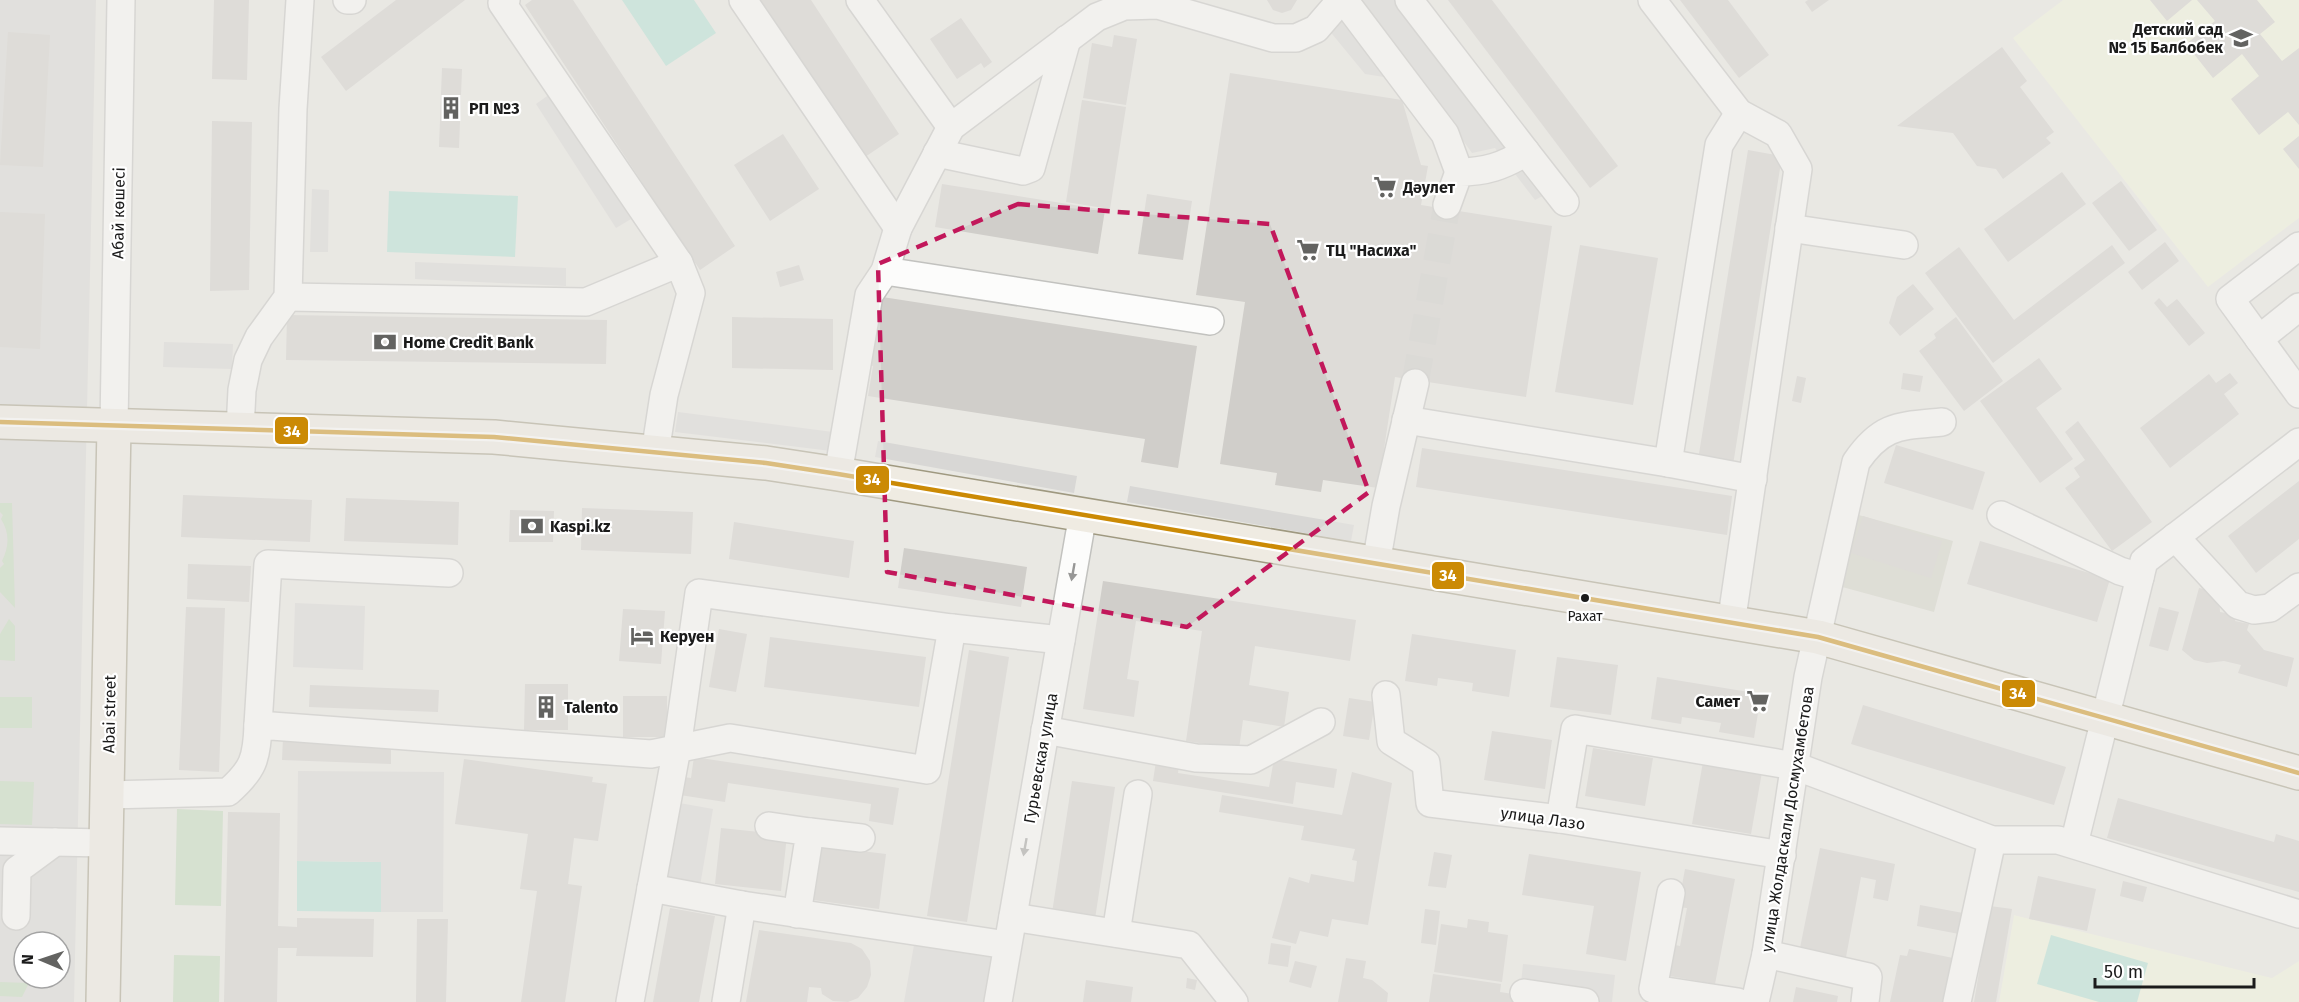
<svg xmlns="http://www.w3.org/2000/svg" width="2299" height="1002" font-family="'Fira Sans',sans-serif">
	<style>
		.residential { fill: #d8d7d4; fill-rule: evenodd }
		.education { fill: #f2f5dc }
		.construction { fill: #d1d2c5 }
		.forest { fill: #bfd9b8 }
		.pitch { fill: #aee1d2 }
		.parking { fill: #d8d7d5 }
		.building { fill: #d0ceca }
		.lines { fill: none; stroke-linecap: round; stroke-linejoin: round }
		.minor-tunnel { stroke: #cac9c5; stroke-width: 27; stroke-dasharray: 27 14; stroke-linecap: butt }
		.minor-casing { stroke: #c2c2bf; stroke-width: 30 }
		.major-casing { stroke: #9f9980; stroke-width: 36 }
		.minor { stroke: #fcfcfb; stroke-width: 27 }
		.major { stroke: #efebe2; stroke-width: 33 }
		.bus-1-casing { stroke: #fff; stroke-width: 9 }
		.bus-1 { stroke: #cb8a05; stroke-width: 4.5 }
		.oneway { fill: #979796 }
		.marked { fill: none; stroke: #c2185b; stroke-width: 4.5; stroke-dasharray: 12 8; stroke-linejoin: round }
		.bus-dot { fill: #1b1b1b; stroke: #fff; stroke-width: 2 }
		.labels { text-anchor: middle; stroke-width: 4.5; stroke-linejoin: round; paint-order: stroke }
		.bus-label { font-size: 14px; fill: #1b1b1b; stroke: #fff }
		.poi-label { font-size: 16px; font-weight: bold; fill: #1b1b1b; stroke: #fff; text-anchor: start }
		.street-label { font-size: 16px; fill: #1b1b1b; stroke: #fff }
		.line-badge { stroke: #fff; stroke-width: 2 }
		.badge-label { font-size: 16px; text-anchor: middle; font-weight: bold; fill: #fff }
	</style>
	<rect width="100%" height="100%" fill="#e9e8e3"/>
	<path class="residential" d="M0 0H96L74 1002H0ZM24 942H60V978H24Z"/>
	<g class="education">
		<path d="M2063 0H2299V218L2208 287 2013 38Z"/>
		<path d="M2014 915 2272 978 2299 961V1002H1999Z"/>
	</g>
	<path class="construction" d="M1855 514 1953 541 1934 612 1835 585Z"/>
	<g class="forest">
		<path d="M0 503H12L15 608 0 592V568L4 564 2 561C9 547 10 533 1 519L3 515 0 512Z"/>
		<path d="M9 619 15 626V661L0 660V634Z"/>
		<rect x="0" y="697" width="32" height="31"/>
		<path d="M0 781 34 782 32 825 0 824Z"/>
		<path d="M177 809 223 811 221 906 175 905Z"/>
		<path d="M174 955 220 956 219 1002H173Z"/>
		<path d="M0 982 29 983 22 997 0 996Z"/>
	</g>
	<g class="pitch">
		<path d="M622 0H694L716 33 666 66Z"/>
		<path d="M389 191 518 196 515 257 387 252Z"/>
		<path d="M297 861 381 862V912L297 911Z"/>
		<path d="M2051 935 2148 963 2137 1002H2099L2037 984Z"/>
	</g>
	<g class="parking">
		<path d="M1351 0H1398L1550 192 1535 200 1495 148 1472 153 1422 83 1365 74 1328 29Z"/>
		<path d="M550 94 631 219 616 228 536 104Z"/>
		<path d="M312 189 329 190 328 252H310Z"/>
		<path d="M415 262 566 268V286L415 279Z"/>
		<path d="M164 342 233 344 232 369 163 367Z"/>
		<path d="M678 412 833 432 831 451 675 432Z"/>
		<path d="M878 441 1077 476 1074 493 875 457Z"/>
		<path d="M1130 486 1354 525 1351 541 1127 502Z"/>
		<path d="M295 603 365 606 363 670 293 667Z"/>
		<path d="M298 771 444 772 443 912H381V862L297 861Z"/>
		<path d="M674 802 713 809 699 892 659 885Z"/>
		<path d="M914 945 995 958 987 1002H904Z"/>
		<path d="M1523 964 1615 975 1612 1002H1519Z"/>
	</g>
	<g class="building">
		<path d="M214 0H249L247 80 212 79Z"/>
		<path d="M396 0H465L346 91 321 57Z"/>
		<path d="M532 0H573L735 246 700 270 525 5Z"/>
		<path d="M760 0H811L899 134 865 157Z"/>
		<path d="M1267 0H1297L1291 10 1282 13 1273 10Z"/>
		<path d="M1448 0H1492L1618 166 1590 188Z"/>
		<path d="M1680 0H1728L1769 55 1739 78Z"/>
		<path d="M1808 0H1829L1812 12 1805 2Z"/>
		<path d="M2150 0H2192L2167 21Z"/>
		<path d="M2197 0H2257L2275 22 2260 34 2282 61 2299 48V125L2288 112 2259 135 2231 99 2259 76 2242 54 2213 78 2186 44 2215 21Z"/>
		<path d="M961 18 992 62 984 68 981 63 957 79 930 39Z"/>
		<path d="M8 32 50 35 43 167 0 165Z"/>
		<path d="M1114 35 1137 39 1126 105 1083 98 1092 43 1112 47Z"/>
		<path d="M2002 47 2027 81 2020 87 2054 132 2046 138 2051 143 2003 179 1996 169 1977 166 1953 133 1897 126Z"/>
		<path d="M442 68 462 69 459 148 439 147Z"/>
		<path d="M1230 73 1402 100 1421 165 1428 166 1421 205 1552 226 1526 397 1395 377 1378 488 1323 480 1321 492 1275 485 1277 473 1220 464 1245 302 1196 295Z"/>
		<path d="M1082 100 1126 107 1110 209 1066 202Z"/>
		<path d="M212 121 252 122 249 290 210 291Z"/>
		<path d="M783 134 819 189 770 221 734 165Z"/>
		<path d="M2299 136V169L2283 149Z"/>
		<path d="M1748 150 1782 156 1733 465 1698 460Z"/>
		<path d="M2062 172 2086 204 2008 262 1984 229Z"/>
		<path d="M2121 181 2157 230 2129 251 2092 203Z"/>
		<path d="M942 184 1105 210 1098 254 935 227Z"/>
		<path d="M1147 194 1192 201 1183 260 1138 254Z"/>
		<path d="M0 212 45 214 40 349 0 347Z"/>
		<path d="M2165 242 2179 261 2142 290 2128 272Z"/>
		<path d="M1580 245 1658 258 1633 405 1555 392Z"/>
		<path d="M2112 245 2125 263 1993 363 1925 273 1959 247 2014 320Z"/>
		<path d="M799 265 804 280 780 287 776 272Z"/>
		<path d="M1913 284 1934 309 1900 336 1889 323 1897 297Z"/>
		<path d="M876 296 1197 346 1178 468 1141 462 1145 439 868 396 873 366 866 365Z"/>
		<path d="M2159 298 2167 307 2177 299 2205 333 2189 346 2154 303Z"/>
		<path d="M287 315 607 320 606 364 286 360Z"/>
		<path d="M732 317 833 319V370L732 368Z"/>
		<path d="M1956 317 2003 381 1964 411 1919 351 1936 338 1934 334Z"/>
		<path d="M2039 358 2062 389 2036 408 2073 459 2040 483 1980 401Z"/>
		<path d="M1903 373 1923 376 1920 392 1901 389Z"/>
		<path d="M2230 373 2238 383 2224 394 2239 414 2170 468 2140 428 2209 374 2216 383Z"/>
		<path d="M1797 376 1806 378 1801 403 1792 401Z"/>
		<path d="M2078 421 2152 522 2112 551 2065 488 2080 477 2074 468 2085 460 2065 432Z"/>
		<path d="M1896 445 1985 472 1973 510 1884 483Z"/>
		<path d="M1422 448 1732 496 1727 535 1416 487Z"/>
		<path d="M2299 481V539L2256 573 2228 536Z"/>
		<path d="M183 495 312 500 310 542 181 537Z"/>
		<path d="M346 498 459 502 458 545 344 541Z"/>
		<path d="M582 508 693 512 691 554 581 550Z"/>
		<path d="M510 510 554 511 553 542H509Z"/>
		<path d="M1863 516 1942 541 1931 578 1851 553Z"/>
		<path d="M734 522 854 541 849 578 729 559Z"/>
		<path d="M1980 541 2110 579 2097 622 1967 584Z"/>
		<path d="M904 548 1027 567 1021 607 898 588Z"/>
		<path d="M188 564 251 566 249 602 187 599Z"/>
		<path d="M1103 581 1356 620 1350 661 1255 646 1249 685 1289 692 1284 727 1243 720 1239 749 1186 741 1202 631 1136 621 1127 679 1139 681 1134 717 1083 709Z"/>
		<path d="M2199 588 2219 592 2220 612 2237 615 2235 621 2249 624 2247 630 2264 650 2294 658 2287 687 2238 673 2241 665 2224 661 2207 663 2194 660 2182 650Z"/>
		<path d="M186 607 225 608 219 772 179 770Z"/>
		<path d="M2159 607 2179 612 2168 651 2149 646Z"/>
		<path d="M623 609 665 611 661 664 619 661Z"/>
		<path d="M719 629 747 634 736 692 709 687Z"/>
		<path d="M1412 634 1516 650 1509 697 1472 691 1473 683 1438 678 1437 686 1405 681Z"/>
		<path d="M770 637 926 657 919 707 764 687Z"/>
		<path d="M969 650 1009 657 967 922 927 916Z"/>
		<path d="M1557 657 1618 665 1611 715 1550 707Z"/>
		<path d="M1657 677 1761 694 1754 738 1719 732 1721 723 1682 717 1681 724 1651 719Z"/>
		<path d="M525 684H568V730H524Z"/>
		<path d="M310 685 439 690 438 712 309 707Z"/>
		<rect x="623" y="696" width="44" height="41"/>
		<path d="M1349 698 1375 702 1369 740 1343 736Z"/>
		<path d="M1863 705 2066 767 2054 805 1851 744Z"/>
		<path d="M1492 731 1552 740 1545 789 1484 780Z"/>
		<path d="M283 738 391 742V764L282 760Z"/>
		<path d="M1593 748 1653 758 1645 806 1585 796Z"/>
		<path d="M694 757 899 788 893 825 869 821 871 804 728 783 725 802 680 795 683 777 691 778Z"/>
		<path d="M464 759 593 777 592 782 607 784 598 841 574 838 568 884 582 886 565 1002H521L537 891 520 889 528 834 455 824Z"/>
		<path d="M1274 759 1337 769 1334 788 1296 782 1293 804 1153 781 1156 761 1179 765 1178 773 1269 787Z"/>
		<path d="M1703 762 1762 772 1751 834 1692 824Z"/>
		<path d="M1352 772 1392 783 1368 925 1332 919 1328 937 1300 931 1296 944 1272 938 1289 877 1309 883 1311 874 1354 882 1357 861 1352 860 1355 849 1301 840 1304 826 1219 812 1222 795 1342 815Z"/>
		<path d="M1072 781 1115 787 1095 919 1052 913Z"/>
		<path d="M2118 798 2274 842 2276 834 2299 841V892L2107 838Z"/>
		<path d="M228 812 280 813 278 926 297 927V918L374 919 373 957 296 956 297 948H278L277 1002H224Z"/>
		<path d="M721 828 787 835 781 891 715 884Z"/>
		<path d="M820 846 886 854 879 909 813 900Z"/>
		<path d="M1820 848 1895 864 1888 901 1873 898 1876 880 1861 877 1846 957 1800 948Z"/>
		<path d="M1434 852 1452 855 1446 888 1428 886Z"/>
		<path d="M1529 854 1641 872 1626 961 1586 954 1594 906 1522 895Z"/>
		<path d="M1685 869 1735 879 1715 984 1664 975 1670 944 1680 946 1687 908 1678 907Z"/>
		<path d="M2038 876 2096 889 2087 931 2029 919Z"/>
		<path d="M2123 881 2147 887 2143 902 2120 896Z"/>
		<path d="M1920 905 1963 913 1959 934 1917 926Z"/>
		<path d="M1990 906 2012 909 1996 1002H1974Z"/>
		<path d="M670 908 715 916 699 1002H653Z"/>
		<path d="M1425 909 1440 911 1436 945 1421 943Z"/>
		<path d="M417 919H448L446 1002H416Z"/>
		<path d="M1468 919 1489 922 1488 932 1508 935 1502 982 1434 972 1441 924 1467 928Z"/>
		<path d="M759 930 851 943 862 949 870 961 871 975 867 987 858 998 848 1002 833 1001 822 994 821 988 809 987 807 1002H746Z"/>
		<path d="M1271 943 1291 946 1288 967 1268 964Z"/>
		<path d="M1909 949 1958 959 1949 1002H1890L1900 955 1907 956Z"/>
		<path d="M1346 958 1366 961 1363 978 1372 980 1388 993 1387 1002H1338Z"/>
		<path d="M1295 961 1317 966 1311 988 1289 982Z"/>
		<path d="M1433 974 1501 984 1500 992 1513 994 1512 1002H1429Z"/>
		<path d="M1187 978 1197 980 1195 990 1186 988Z"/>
		<path d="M1086 980 1133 987 1131 1002H1083Z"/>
		<path d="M1796 987 1838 996 1837 1002H1793Z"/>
	</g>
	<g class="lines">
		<path class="minor-tunnel" d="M1415 383 1447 205"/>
		<g class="minor-casing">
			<g id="minor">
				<path d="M347 0H352"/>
				<path d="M506 0 502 3 679 263"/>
				<path d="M743 0 898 228"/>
				<path d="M860 0 951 127"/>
				<path d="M1344 0 1445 134 1459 172"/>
				<path d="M1409 0 1526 152C1503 166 1486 172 1459 172L1447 205"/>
				<path d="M1652 0 1739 113 1778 134 1798 169 1731 624"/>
				<path d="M1526 152 1565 202"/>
				<path d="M937 153 1023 171 1031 168 1067 39"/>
				<path d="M1789 228 1904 245"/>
				<path d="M2299 246 2230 299 2299 394"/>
				<path d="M885 271 1210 321"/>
				<path d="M288 297 586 302 679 263 691 293 664 395 655 453"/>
				<path d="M2259 339 2299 307"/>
				<path d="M1406 420 1668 463 1719 145 1739 113"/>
				<path d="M114 426 121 0"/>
				<path d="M240 430 242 390 248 360 259 337 288 297 293 109 300 0"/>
				<path d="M1668 463 1753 479"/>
				<path d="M838 474 869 295 885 271 898 228 951 127 1097 17 1124 6 1158 5 1273 38H1296L1316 29 1341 0"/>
				<path d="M2001 515 2120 571 2140 577"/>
				<path d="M2175 537 2238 605 2254 610 2270 608 2299 587"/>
				<path d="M1376 564 1386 506 1415 383"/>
				<path d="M1386 695 1391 741 1426 763 1430 803 1560 819 1782 855"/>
				<path d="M258 725 268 564 449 573"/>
				<path d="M1045 730 1196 758 1251 760 1321 722"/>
				<path d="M107 795 228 792C253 770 257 759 258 725L651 754 730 738 927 770 952 628"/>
				<path d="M1560 819 1575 729 1795 766 1992 840H2058L2299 914"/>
				<path d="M769 826 810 832 797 914"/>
				<path d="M810 832 861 838"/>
				<path d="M0 841 106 843"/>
				<path d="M2074 844 2144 561 2299 442"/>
				<path d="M651 888 742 905 1007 945"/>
				<path d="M1671 893 1653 989 1738 1002"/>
				<path d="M16 916 17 870 55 842"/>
				<path d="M1013 917 1189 945 1234 1002"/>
				<path d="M1116 933 1138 794"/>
				<path d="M1766 954 1868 977 1865 1002"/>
				<path d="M1524 993 1585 1002"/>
				<path d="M630 1002 677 748 699 593 952 628 1061 640"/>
				<path d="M726 1002 742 905"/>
				<path d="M998 1002 1083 514"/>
				<path d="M1755 1002 1766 954 1808 677 1856 462C1882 424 1900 426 1942 422"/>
				<path d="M1957 1002 1992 840"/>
			</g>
		</g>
		<g class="major-casing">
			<g id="major">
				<path d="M0 422 494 437 766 463 838 474 1818 637 2299 773"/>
				<path d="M103 1002 114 426"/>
			</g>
		</g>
		<use href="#minor" class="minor"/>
		<use href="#major" class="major"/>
		<g class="bus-1-casing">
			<path id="bus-1" d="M0 422 494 437 766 463 838 474 1818 637 2299 773"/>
		</g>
		<use href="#bus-1" class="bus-1"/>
	</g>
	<defs><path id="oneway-solid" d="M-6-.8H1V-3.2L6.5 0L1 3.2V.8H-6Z" transform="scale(1.5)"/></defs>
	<g class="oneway">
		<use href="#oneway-solid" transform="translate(1073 572) rotate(100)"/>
		<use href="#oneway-solid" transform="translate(1025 847) rotate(100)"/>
	</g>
	<path d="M0 0H2299V1002H0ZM1018 204 1270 224 1369 492 1187 627 887 572 878 264Z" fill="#e9e8e3" fill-opacity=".55" fill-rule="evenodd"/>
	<path class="marked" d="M1018 204 1270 224 1369 492 1187 627 887 572 878 264Z"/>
	<defs>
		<g id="school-bare" transform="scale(1.8)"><path d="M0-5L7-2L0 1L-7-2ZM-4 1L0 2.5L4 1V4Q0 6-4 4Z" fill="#636361" stroke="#fff" stroke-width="2.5" paint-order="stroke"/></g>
		<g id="building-bare" transform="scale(1.8)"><path d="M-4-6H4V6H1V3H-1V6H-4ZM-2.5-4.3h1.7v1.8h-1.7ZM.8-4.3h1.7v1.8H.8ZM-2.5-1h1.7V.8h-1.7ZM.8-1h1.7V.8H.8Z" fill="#636361" stroke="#fff" stroke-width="2.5" paint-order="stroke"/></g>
		<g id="supermarket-bare" transform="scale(1.8)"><path d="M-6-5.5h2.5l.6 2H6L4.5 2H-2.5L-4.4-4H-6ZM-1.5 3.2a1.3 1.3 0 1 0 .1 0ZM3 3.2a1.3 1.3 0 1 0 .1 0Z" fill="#636361" stroke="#fff" stroke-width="2.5" paint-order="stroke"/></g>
		<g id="bank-bare" transform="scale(1.8)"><path d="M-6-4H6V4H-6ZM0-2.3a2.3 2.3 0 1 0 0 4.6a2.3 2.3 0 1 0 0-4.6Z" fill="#636361" stroke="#fff" stroke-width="2.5" paint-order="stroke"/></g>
		<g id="hotel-bare" transform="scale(1.8)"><path d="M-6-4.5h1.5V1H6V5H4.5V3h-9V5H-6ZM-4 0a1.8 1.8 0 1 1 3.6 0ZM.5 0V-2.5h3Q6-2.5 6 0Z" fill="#636361" stroke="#fff" stroke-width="2.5" paint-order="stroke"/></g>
	</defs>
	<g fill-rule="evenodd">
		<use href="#school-bare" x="2241" y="38"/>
		<use href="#building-bare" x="451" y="108"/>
		<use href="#supermarket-bare" x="1385" y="187"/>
		<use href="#supermarket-bare" x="1308" y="250"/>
		<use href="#bank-bare" x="385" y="342"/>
		<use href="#bank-bare" x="532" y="526"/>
		<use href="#hotel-bare" x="642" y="636"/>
		<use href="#supermarket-bare" x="1758" y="701"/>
		<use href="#building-bare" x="546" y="707"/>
	</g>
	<circle class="bus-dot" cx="1585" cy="598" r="5"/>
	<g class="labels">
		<g class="bus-label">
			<text x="1585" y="621">Рахат</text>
		</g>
		<g class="poi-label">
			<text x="2223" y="35" text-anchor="end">Детский сад<tspan x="2223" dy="18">№ 15 Балбобек</tspan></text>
			<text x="469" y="114">РП №3</text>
			<text x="1403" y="193">Дәулет</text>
			<text x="1326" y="256">ТЦ "Насиха"</text>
			<text x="403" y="348">Home Credit Bank</text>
			<text x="550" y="532">Kaspi.kz</text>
			<text x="660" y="642">Керуен</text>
			<text x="1740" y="707" text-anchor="end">Самет</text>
			<text x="564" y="713">Talento</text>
		</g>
		<g class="street-label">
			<text transform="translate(118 213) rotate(-89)" y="6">Абай көшесі</text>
			<text transform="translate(109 714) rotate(-89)" y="6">Abai street</text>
			<text transform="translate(1040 758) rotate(-80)" y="6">Гурьевская улица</text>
			<text transform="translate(1543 818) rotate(8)" y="6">улица Лазо</text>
			<text transform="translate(1787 819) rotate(-81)" y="6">улица Жолдаскали Досмухамбетова</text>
		</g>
	</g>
	<g class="line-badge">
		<rect x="274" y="416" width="35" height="29" rx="6" fill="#cb8a05"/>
		<rect x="855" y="465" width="35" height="29" rx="6" fill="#cb8a05"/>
		<rect x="1431" y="561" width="34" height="29" rx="6" fill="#cb8a05"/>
		<rect x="2001" y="679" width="35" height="29" rx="6" fill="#cb8a05"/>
	</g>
	<g class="badge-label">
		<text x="292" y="437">34</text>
		<text x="872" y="485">34</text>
		<text x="1448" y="581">34</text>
		<text x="2018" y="699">34</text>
	</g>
	<g transform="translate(42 960) rotate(272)"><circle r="28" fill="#ffffff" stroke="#a4a4a4" stroke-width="1.5"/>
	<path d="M0-4.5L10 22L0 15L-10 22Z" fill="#636361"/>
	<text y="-9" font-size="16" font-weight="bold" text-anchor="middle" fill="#1b1b1b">N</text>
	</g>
	<path d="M2095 978v9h159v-9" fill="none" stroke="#1b1b1b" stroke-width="3"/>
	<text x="2104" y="978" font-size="18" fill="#1b1b1b" stroke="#ffffff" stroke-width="4.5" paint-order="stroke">50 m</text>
</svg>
